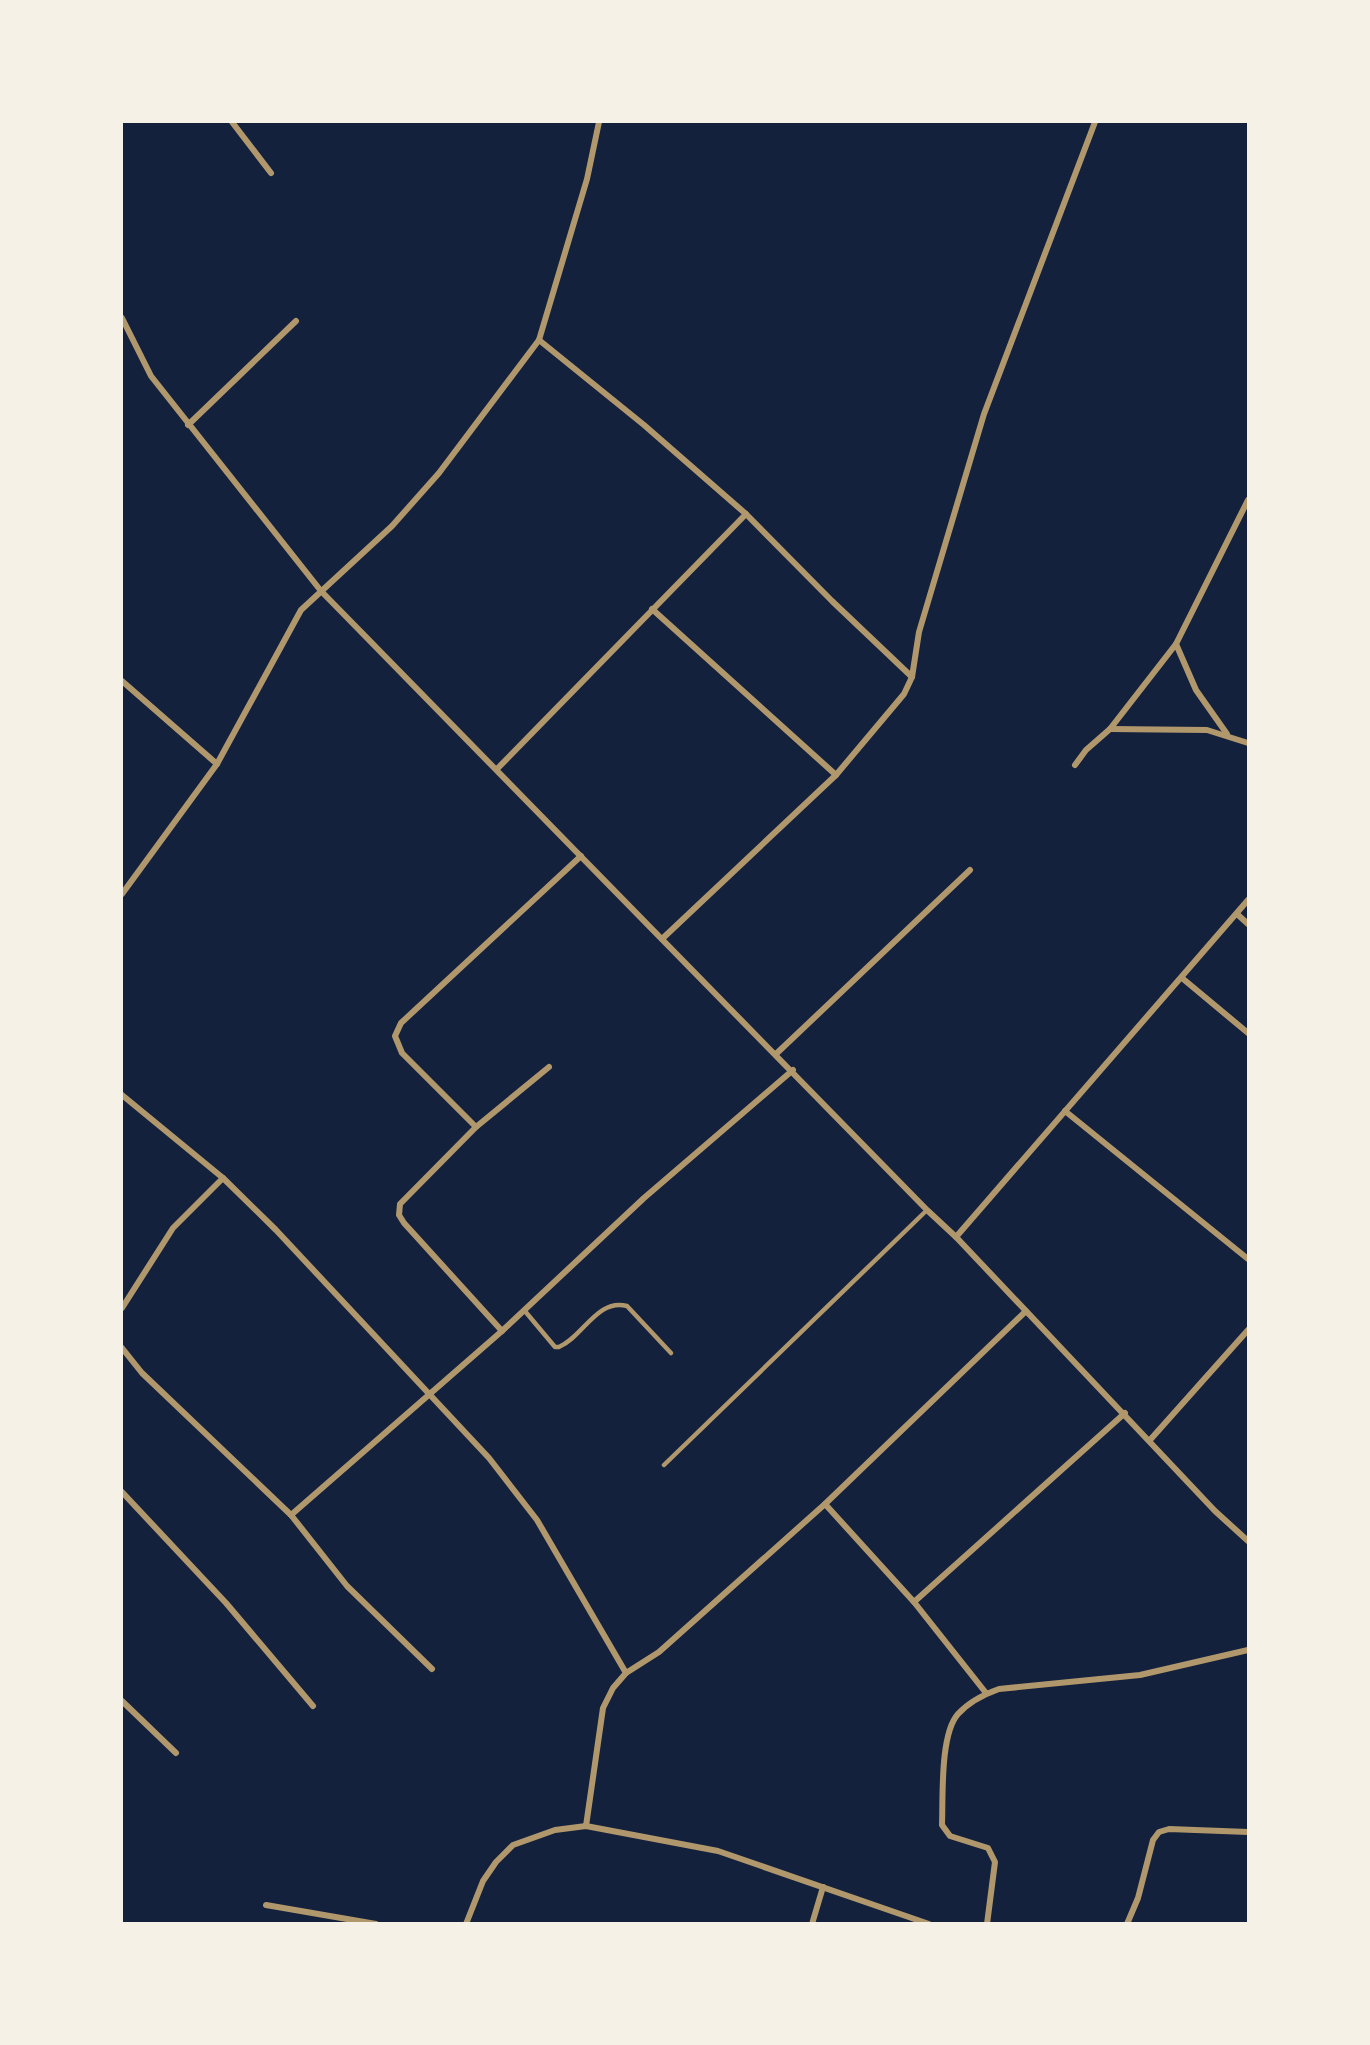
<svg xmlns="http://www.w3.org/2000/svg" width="1370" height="2045" font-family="'PT Serif',serif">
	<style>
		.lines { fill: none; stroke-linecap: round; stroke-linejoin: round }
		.service { stroke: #b1986c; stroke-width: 4.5 }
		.minor { stroke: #b1986c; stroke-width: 6 }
	</style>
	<rect width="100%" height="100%" fill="#14213d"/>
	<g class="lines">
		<g class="service">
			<path d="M524 1310 555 1347H559C583 1337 597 1298 627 1306L671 1353"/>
			<path d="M664 1465 927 1210"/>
		</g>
		<g class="minor">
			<path d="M232 122 271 173"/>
			<path d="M122 318 151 376 321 591 927 1210 956 1237 1215 1511 1248 1541"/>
			<path d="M539 340 644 425 746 514"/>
			<path d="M188 425 296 321"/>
			<path d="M652 609 836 775"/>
			<path d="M1176 644 1196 690 1227 734"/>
			<path d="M122 681 217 764"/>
			<path d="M1110 729 1207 730 1248 743"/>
			<path d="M1075 765 1086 750 1110 729 1176 644 1248 500"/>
			<path d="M497 769 746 514 832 601 912 677"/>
			<path d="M122 894 217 764 301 610 392 526 439 473 539 340 587 179 599 122"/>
			<path d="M1237 914 1248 924"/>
			<path d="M662 939 836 775 904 694 912 677 919 632 984 414 1095 122"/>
			<path d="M1182 978 1248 1033"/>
			<path d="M776 1054 970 870"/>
			<path d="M122 1095 223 1178 276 1230 489 1458 537 1520 626 1673"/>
			<path d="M1065 1111 1248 1259"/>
			<path d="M476 1127 402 1053 395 1036 401 1023 581 856"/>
			<path d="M956 1237 1248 900"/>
			<path d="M122 1308 173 1228 223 1178"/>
			<path d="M502 1331 404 1223 399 1215 400 1204 476 1127 549 1067"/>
			<path d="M122 1348 142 1373 291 1515 347 1586 432 1669"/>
			<path d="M1150 1440 1248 1330"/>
			<path d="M122 1492 226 1603 313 1706"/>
			<path d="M825 1504 914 1602 986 1693"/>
			<path d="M291 1515 502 1331 644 1198 793 1070"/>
			<path d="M914 1602 1125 1413"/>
			<path d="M122 1701 176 1753"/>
			<path d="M586 1826 603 1708 613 1688 626 1673 659 1652 825 1504 1026 1311"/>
			<path d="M266 1905 376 1924"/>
			<path d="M466 1924 483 1881 496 1862 513 1845 555 1830 586 1826 718 1851 929 1924"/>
			<path d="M812 1924 823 1887"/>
			<path d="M987 1924 995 1862 988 1848 950 1836 942 1825C943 1797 940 1734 958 1714 968 1703 985 1694 999 1689L1140 1675 1248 1650"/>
			<path d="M1127 1924 1138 1898 1153 1840 1159 1832 1169 1829 1248 1832"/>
		</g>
	</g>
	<rect width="1370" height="2045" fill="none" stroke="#f6f1e7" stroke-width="246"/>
</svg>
